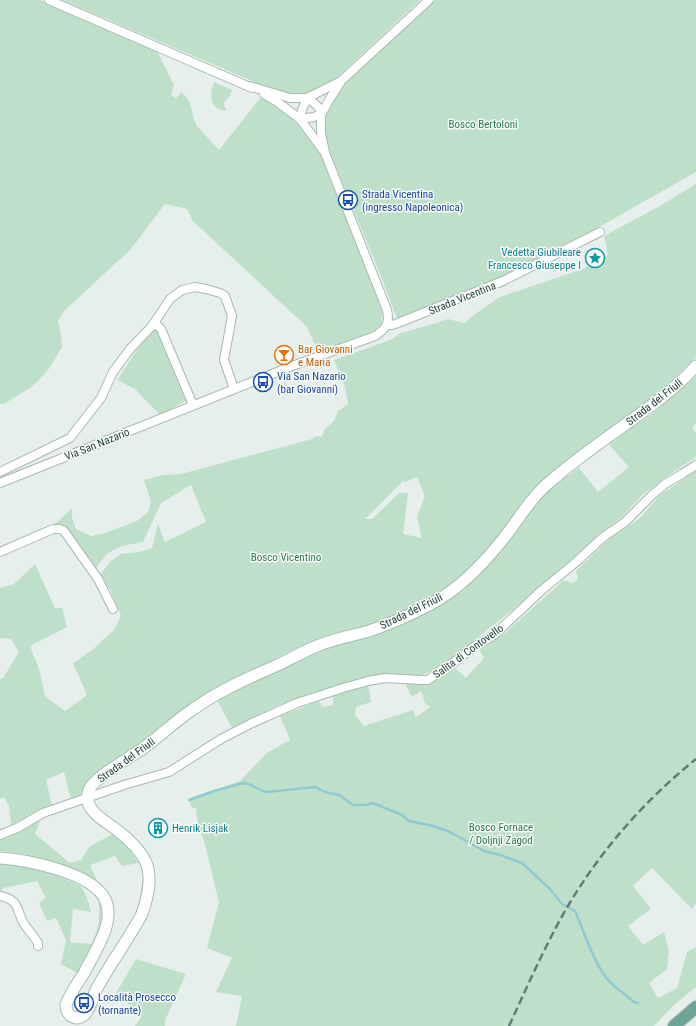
<svg xmlns="http://www.w3.org/2000/svg" width="696" height="1026" font-family="'Roboto Condensed',sans-serif">
	<style>
		.green { fill: #bfe0c8; fill-rule: evenodd }
		.lines { fill: none; stroke-linecap: round; stroke-linejoin: round }
		.stream { stroke: #8ec9d4; stroke-width: 2.5 }
		.street-casing { stroke: #a8b8b2; stroke-width: 10 }
		.secondary-casing { stroke: #a4bbb3; stroke-width: 13 }
		.primary-casing { stroke: #c2cac8; stroke-width: 14 }
		.street { stroke: #fff; stroke-width: 8 }
		.secondary { stroke: #fff; stroke-width: 11 }
		.primary { stroke: #6aa596; stroke-width: 12 }
		.rail { stroke: #5f7d75; stroke-width: 2.5; stroke-dasharray: 8 4; stroke-linecap: butt }
		.labels { text-anchor: middle; stroke-width: 3; stroke-linejoin: round; paint-order: stroke }
		.park-label { font-size: 11px; fill: #2d7a4b; stroke: #f7fbf9 }
		.transit-label { font-size: 11px; fill: #164399; stroke: #f7fbf9; text-anchor: start }
		.culture-label { font-size: 11px; fill: #0d838f; stroke: #f7fbf9; text-anchor: end }
		.street-label { font-size: 11px; fill: #24423a; stroke: #f7fbf9 }
		.food-label { font-size: 11px; fill: #c56008; stroke: #f7fbf9; text-anchor: start }
	</style>
	<rect width="100%" height="100%" fill="#e6efeb"/>
	<g class="green">
		<path d="M0 0H40L157 51 174 85 171 95 176 98 182 92 189 101 196 125 219 150 261 97 281 109 298 125 321 154 382 308C382 314 384 320 379 326 371 336 332 346 318 351L307 327 193 221 187 209 165 204 130 250 64 311 58 321 61 334 62 347 48 370 33 386 4 404H0Z"/>
		<path d="M63 0H420L334 80 324 86 313 92 304 94H290L268 88Z"/>
		<path d="M435 0H696V172L599 227 476 289 439 304 397 318 376 264 329 151 324 129V120L326 113 339 87Z"/>
		<path d="M214 82 232 90 230 96 223 103 227 111C224 110 220 110 217 108 209 102 211 90 214 82Z"/>
		<path d="M696 184V357L643 407 541 483 520 506 494 543 465 574 438 593 401 613 363 628 310 642 276 658 229 683 83 796 71 799 64 772 46 780 52 805 11 825 9 806 4 797 0 799V679L3 678 19 652 11 639 0 638V588L14 584 35 564 55 608H62L67 627 30 646 39 669 45 696 65 711 87 695 73 663 92 650 114 630 121 616 111 591 100 575 110 562 120 554 139 552 152 548 158 523 165 542 206 522 191 485 161 503 143 542C117 547 112 546 96 568L71 533 63 526 54 525 72 508V518L76 529 91 536 105 533 137 521 148 512 151 502 144 480 163 475 181 474 312 439 316 436 322 437 325 429 334 421 338 411 348 404 345 387 334 360 390 340 401 333 437 323 448 319 464 323 478 312 500 297 583 269 608 255 604 236 658 207ZM417 477 425 496 417 517 422 538 403 534 408 493H399L372 519H365L403 481 405 482Z"/>
		<path d="M154 329 157 330 189 399 160 415 135 389 117 380 139 347Z"/>
		<path d="M696 376V423L692 427 696 434V457L663 479 642 495 623 516 605 530 554 575 540 586 505 616 449 660 431 671 419 676 387 673 309 694 279 705 232 728 217 700 235 690 309 656 331 647 381 633 411 620 463 591 479 573 530 507 552 487 579 468 598 492 629 467 609 445 628 430 651 415Z"/>
		<path d="M696 471V903L692 909 652 868 633 886 651 909 628 926 643 945 664 932 669 952 667 969 649 983 658 998 677 988 687 952 696 947V987L674 1005 654 1026H236L242 996 216 992 232 958 207 948 219 902 204 841 198 826 196 808H192L189 800 240 781 268 752 290 740 280 716 319 701 323 707 333 705V696L368 683 371 702 356 707 355 715 364 726 413 710 416 717 430 707 425 703 421 691 412 697 405 683C430 687 435 681 454 667L466 678 484 658 478 647 490 643 505 633 564 580 572 583 578 579 576 571 609 539 640 518 660 495Z"/>
		<path d="M41 818 35 834 70 863 81 860 89 847 116 832 126 844 138 863 122 866 115 856 90 865 97 881C67 867 34 853 0 851V838Z"/>
		<path d="M0 863C24 865 48 869 69 881 72 882 77 884 80 886 86 893 89 903 91 912L73 909 70 942 92 944 99 923V902L93 893 101 902 102 923 96 940 77 973 61 964 66 940 56 918 47 921 39 903 46 898 37 881 3 888 2 893H0Z"/>
		<path d="M136 959 186 974 165 1020V1026H135L142 1016 116 993Z"/>
	</g>
	<g class="lines">
		<path class="stream" d="M189 800 214 791 243 783C252 783 258 791 267 792L315 787 325 792 339 795 353 805H366L373 803 402 815 409 821 433 826 448 831 484 851 500 855 522 863 550 889 562 904 575 911C584 931 595 967 610 982 617 989 626 995 634 1002L638 1003"/>
		<g class="street-casing">
			<g id="street">
				<path d="M49 0 252 88"/>
				<path d="M264 94 276 101 300 119 323 150"/>
				<path d="M307 98 341 81 429 0"/>
				<path d="M322 113 329 100 340 83"/>
				<path d="M300 119 314 117 322 113"/>
				<path d="M300 119 302 110 307 98"/>
				<path d="M387 325H392L398 323 503 281 600 232"/>
				<path d="M152 326 156 324 161 329 193 405"/>
				<path d="M0 472 70 438 101 398 113 372 130 349 152 326 170 299 182 290 195 287 206 289 220 293 225 296 232 316 224 360 234 389"/>
				<path d="M0 483 292 366 375 336C386 329 390 323 387 310L325 153C324 145 321 138 321 130 320 111 326 111 307 98H290L249 86"/>
				<path d="M0 552 53 529H60L64 531 98 579 113 609"/>
				<path d="M0 835 19 827 43 813 124 785 169 772 221 739 250 724 297 703 343 688 368 681 385 678 421 680H428L445 667 453 663 475 646 494 635 542 590 575 563 602 538 625 522 653 494 665 484 682 474 696 465"/>
				<path d="M0 896C19 900 16 908 23 922 27 929 34 936 38 943V946"/>
			</g>
		</g>
		<g class="secondary-casing">
			<path id="secondary" d="M0 858C27 860 91 872 105 899 111 912 107 928 101 940 96 951 90 962 84 973 78 983 70 993 66 1005 66 1014 75 1023 84 1015 90 1010 93 997 96 990 110 964 128 940 142 914 147 899 152 881 147 865 142 852 129 839 118 831 106 821 81 810 89 790 94 777 130 758 142 749 159 737 174 722 192 710 218 691 250 677 280 664 292 658 304 651 317 646 333 639 352 636 369 631 390 624 412 614 431 604 463 587 489 558 510 530 521 515 530 500 544 487 569 464 598 444 626 424 651 406 675 389 696 366"/>
		</g>
		<g class="primary-casing">
			<path id="primary" d="M674 1026 696 1007"/>
		</g>
		<use href="#street" class="street"/>
		<use href="#secondary" class="secondary"/>
		<use href="#primary" class="primary"/>
		<path class="rail" d="M509 1026C527 987 544 948 565 911 599 852 644 801 696 759"/>
	</g>
	<defs>
		<g id="bus-ring" transform="scale(1)"><circle r="9.5" fill="#f7fbf9" stroke="#1a4fb4" stroke-width="1.5"/><path d="M-5-6H5V4H4V6H2V4H-2V6H-4V4H-5ZM-3.5-4V0h7V-4ZM-3.5 1.2v1.5H-2V1.2ZM2 1.2v1.5H3.5V1.2Z" fill="#1a4fb4"/></g>
		<g id="sight-ring" transform="scale(1)"><circle r="9.5" fill="#f7fbf9" stroke="#0f9aa8" stroke-width="1.5"/><path d="M0-6L1.8-2.2L6-1.7L2.9 1.2L3.7 5.4L0 3.3L-3.7 5.4L-2.9 1.2L-6-1.7L-1.8-2.2Z" fill="#0f9aa8"/></g>
		<g id="bar-ring" transform="scale(1)"><circle r="9.5" fill="#f7fbf9" stroke="#e8710a" stroke-width="1.5"/><path d="M-6-5H6L.8 .8V4.5H3.5V6h-7V4.5H-.8V.8Z" fill="#e8710a"/></g>
		<g id="building-ring" transform="scale(1)"><circle r="9.5" fill="#f7fbf9" stroke="#0f9aa8" stroke-width="1.5"/><path d="M-4-6H4V6H1V3H-1V6H-4ZM-2.5-4.3h1.7v1.8h-1.7ZM.8-4.3h1.7v1.8H.8ZM-2.5-1h1.7V.8h-1.7ZM.8-1h1.7V.8H.8Z" fill="#0f9aa8"/></g>
	</defs>
	<g fill-rule="evenodd">
		<use href="#bus-ring" x="348" y="200"/>
		<use href="#sight-ring" x="595" y="258"/>
		<use href="#bar-ring" x="284" y="355"/>
		<use href="#bus-ring" x="263" y="382"/>
		<use href="#building-ring" x="158" y="828"/>
		<use href="#bus-ring" x="84" y="1003"/>
	</g>
	<g class="labels">
		<g class="park-label">
			<text x="483" y="128">Bosco Bertoloni</text>
			<text x="286" y="561">Bosco Vicentino</text>
			<text x="501" y="831">Bosco Fornace<tspan x="501" dy="13">/ Doljnji Zagod</tspan></text>
		</g>
		<g class="transit-label">
			<text x="362" y="198">Strada Vicentina<tspan x="362" dy="13">(ingresso Napoleonica)</tspan></text>
			<text x="277" y="380">Via San Nazario<tspan x="277" dy="13">(bar Giovanni)</tspan></text>
			<text x="98" y="1001">Località Prosecco<tspan x="98" dy="13">(tornante)</tspan></text>
		</g>
		<g class="culture-label">
			<text x="581" y="256">Vedetta Giubileare<tspan x="581" dy="13">Francesco Giuseppe I</tspan></text>
			<text x="172" y="832" text-anchor="start">Henrik Lisjak</text>
		</g>
		<g class="street-label">
			<text transform="translate(462 298) rotate(-22)" y="4">Strada Vicentina</text>
			<text transform="translate(654 402) rotate(-38)" y="4">Strada del Friuli</text>
			<text transform="translate(97 444) rotate(-22)" y="4">Via San Nazario</text>
			<text transform="translate(411 611) rotate(-26)" y="4">Strada del Friuli</text>
			<text transform="translate(468 651) rotate(-36)" y="4">Salita di Contovello</text>
			<text transform="translate(126 760) rotate(-36)" y="4">Strada del Friuli</text>
		</g>
		<g class="food-label">
			<text x="298" y="353">Bar Giovanni<tspan x="298" dy="13">e Maria</tspan></text>
		</g>
	</g>
</svg>
